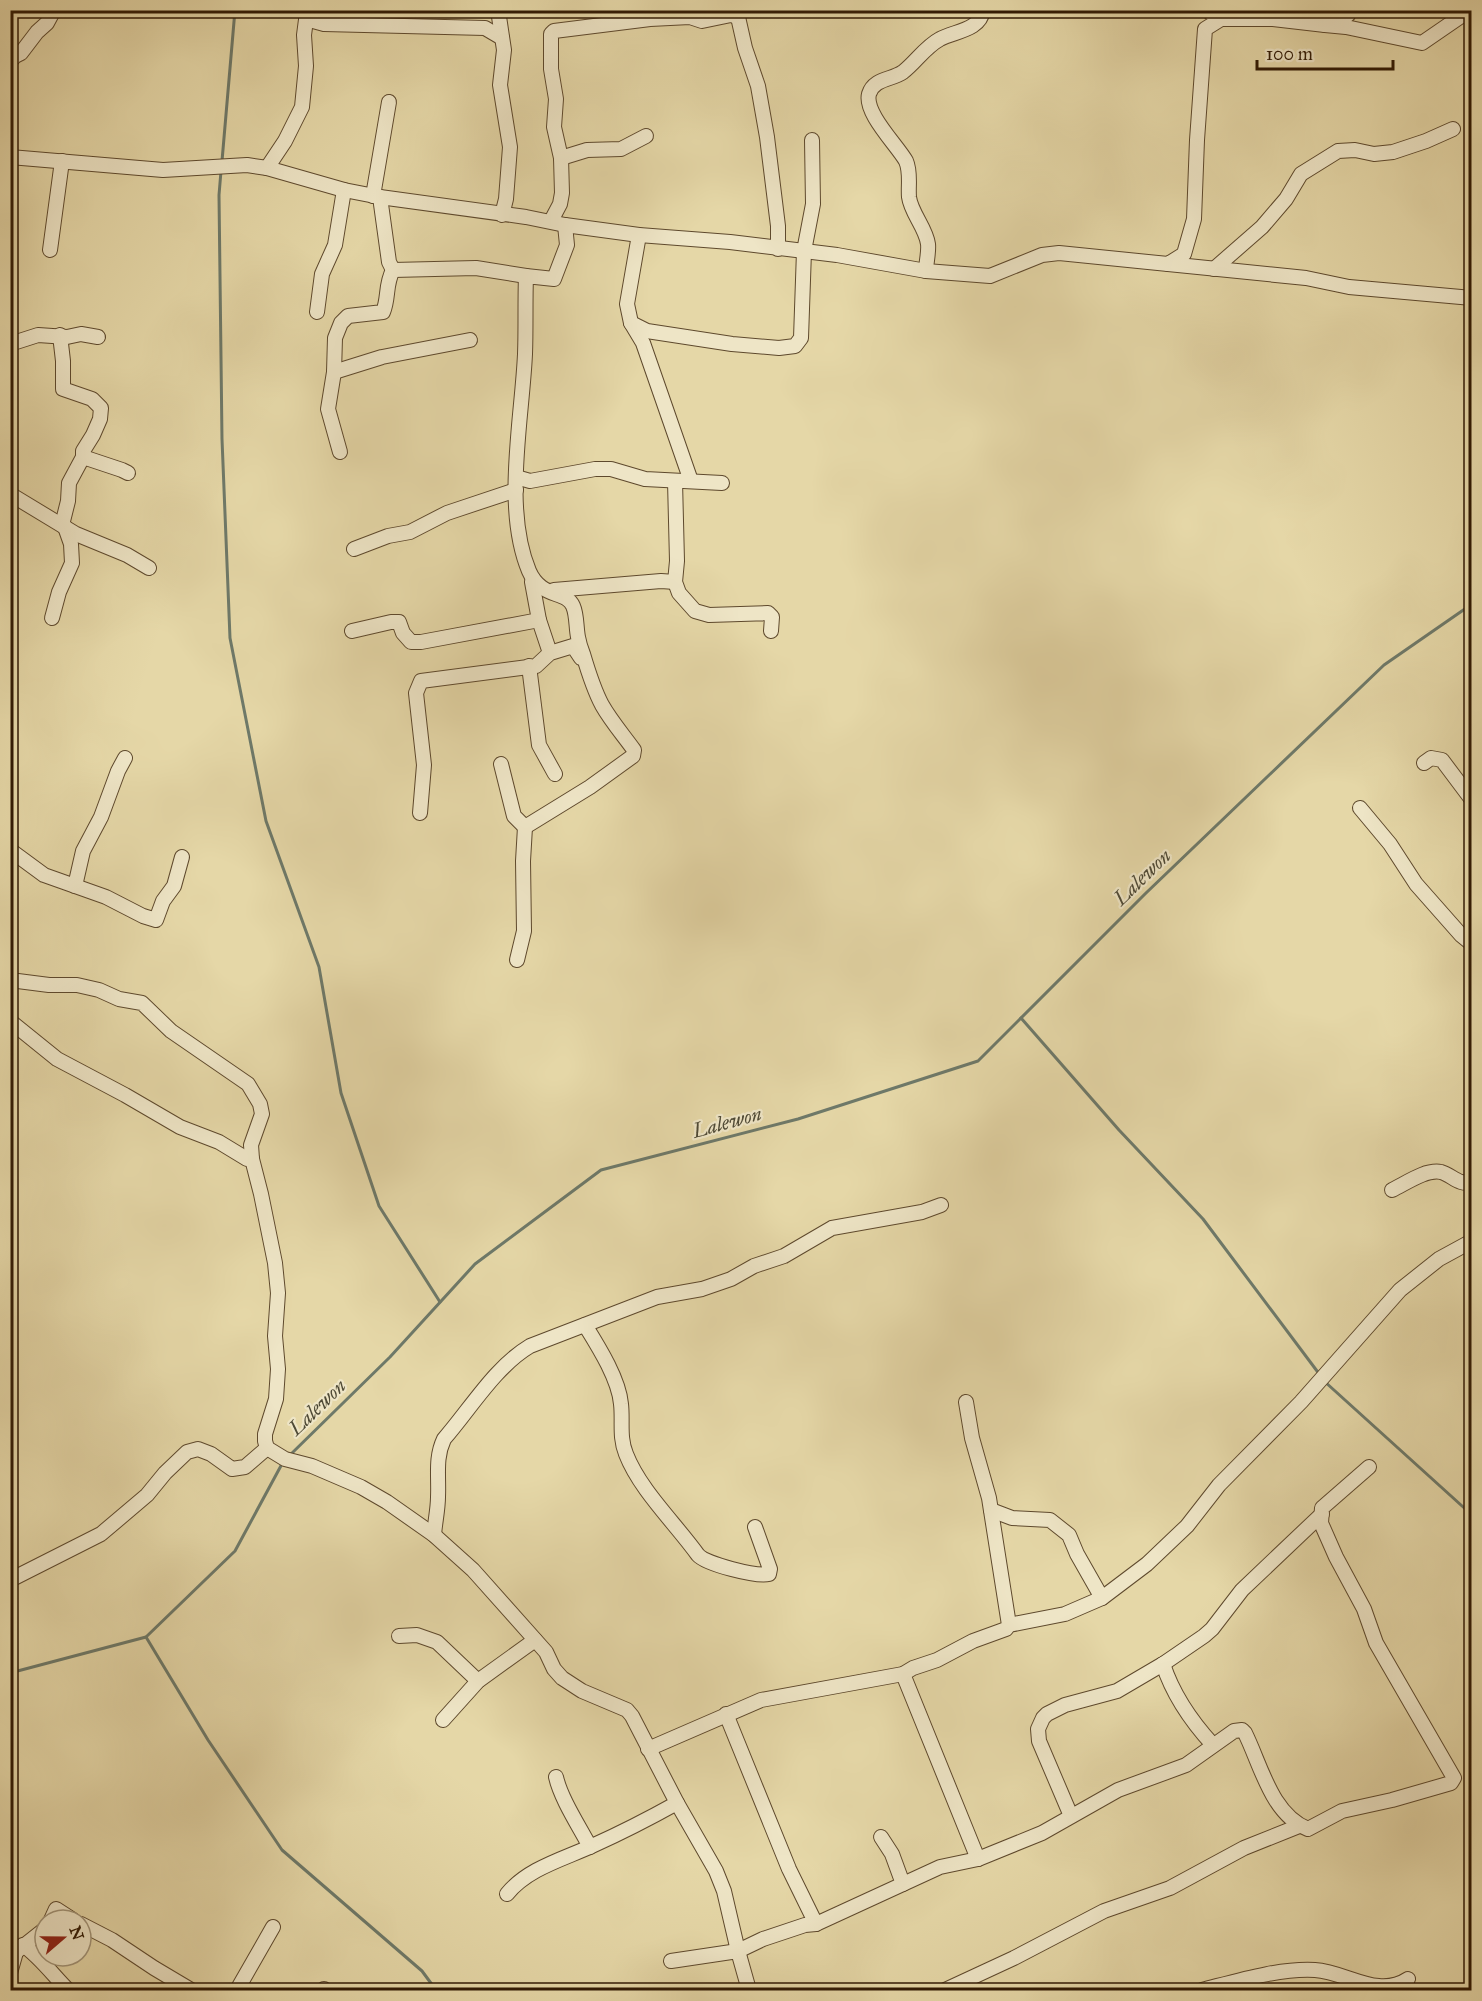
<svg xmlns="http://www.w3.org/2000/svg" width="1482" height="2001" font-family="'IM FELL Great Primer',serif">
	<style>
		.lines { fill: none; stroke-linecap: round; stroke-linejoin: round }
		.stream { stroke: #6e7969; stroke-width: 3 }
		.minor-casing { stroke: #5e492d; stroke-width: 16 }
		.minor { stroke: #eee5c6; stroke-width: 14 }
		.labels { text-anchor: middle; stroke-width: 4.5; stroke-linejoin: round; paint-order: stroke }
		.water-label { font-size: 20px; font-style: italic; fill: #4f4a36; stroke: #eee5c6 }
	</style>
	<rect width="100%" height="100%" fill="#e5d7a7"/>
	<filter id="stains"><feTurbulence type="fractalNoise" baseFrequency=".00333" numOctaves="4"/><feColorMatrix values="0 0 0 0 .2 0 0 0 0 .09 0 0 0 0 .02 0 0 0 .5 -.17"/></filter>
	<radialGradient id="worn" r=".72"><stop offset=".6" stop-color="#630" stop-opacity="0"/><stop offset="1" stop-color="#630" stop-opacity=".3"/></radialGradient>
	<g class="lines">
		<g class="stream">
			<path d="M222 161 235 10"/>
			<path d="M221 171 219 195 222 439 230 638 266 821 319 967 341 1093 379 1206 440 1302"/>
			<path d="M1021 1018 1119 1130 1203 1219 1320 1375"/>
			<path d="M1324 1381 1472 1515"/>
			<path d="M290 1455 390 1357 475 1264 601 1170 798 1119 978 1061 1146 893 1384 665 1472 604"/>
			<path d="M146 1637 208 1740 282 1850 422 1971 436 1990"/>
			<path d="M10 1673 146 1637 235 1551 283 1462"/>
		</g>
		<g class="minor-casing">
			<g id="minor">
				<path d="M498 10 504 50 500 85 510 147 506 199 502 215"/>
				<path d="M742 11 738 17 745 48 758 86 767 137 778 226V249"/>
				<path d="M306 19 324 24 485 28 502 38"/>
				<path d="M1221 19H1273L1325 25 1348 15 1349 10"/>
				<path d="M1325 25 1346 27 1422 43 1470 10"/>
				<path d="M10 62 15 56 21 53 37 32 47 23 54 10"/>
				<path d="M10 157 163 170 247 165 267 168 344 190 380 197 526 217 565 225 639 235 730 242 837 255 926 271 990 276 1042 255 1059 253 1168 264 1184 254 1194 219 1197 140 1205 29 1221 19 1206 10"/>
				<path d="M561 158 587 150 621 149 646 136"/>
				<path d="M267 168 285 141 302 107 306 66 304 35 307 12"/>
				<path d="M373 196 389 102"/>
				<path d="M380 197 389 262 393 270 476 268 526 276"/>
				<path d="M551 221 560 204 562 193 561 158 554 127 556 99 551 69V34L554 31 650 19 690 17 702 21 731 15 738 17"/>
				<path d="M639 235 627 304 631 323 643 343 691 481"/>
				<path d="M50 250 62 161"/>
				<path d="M1168 264 1306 278 1349 287 1472 298"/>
				<path d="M1214 269 1262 227 1286 199 1301 174 1338 151 1355 150 1374 154 1393 152 1426 141 1453 129"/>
				<path d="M926 271C926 263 929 252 928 244 926 228 911 213 909 197 908 186 911 172 906 161 897 145 864 113 869 94 874 78 892 80 903 72 916 62 925 47 940 39 954 31 980 31 983 10"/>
				<path d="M317 312 322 274 335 245 344 190"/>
				<path d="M631 323 647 331 732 344 779 348 795 346 801 338 804 251 813 204 812 140"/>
				<path d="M60 335 63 361V389L92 399 101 408 100 419 93 435 83 451V457L69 483 68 501 62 525"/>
				<path d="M10 344 38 335 67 337 81 334 98 337"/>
				<path d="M334 372 382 357 470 340"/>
				<path d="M340 452 328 409 334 372 335 338 341 323 348 316 383 312C389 298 385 285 393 270"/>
				<path d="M83 457 122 470 128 473"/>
				<path d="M516 477 530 481 595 469H611L645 479 722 483"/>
				<path d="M675 481 677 561 675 582 679 593 695 611 709 615 768 613 772 617 771 631"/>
				<path d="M10 494 76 534 127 555 149 568"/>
				<path d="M354 549 388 536 410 532 447 513 516 490"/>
				<path d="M554 590 661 581 675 582"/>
				<path d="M52 618 59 592 72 563 71 544 65 527"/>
				<path d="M539 620 550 653"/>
				<path d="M352 631 391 622H399L403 633 411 642H421L539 620 532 582 533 579"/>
				<path d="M529 666 539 745 555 774"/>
				<path d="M1424 763 1431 758 1442 760 1472 800"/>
				<path d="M501 764 514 816 525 827 590 787 633 756 634 750C624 736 611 721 602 705 594 690 588 671 583 654 581 649 579 643 578 637 576 627 577 615 573 606 566 590 541 599 529 571 503 509 522 420 525 354 526 328 525 302 526 276L554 279 567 245 565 225"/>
				<path d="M1360 808 1390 844 1416 884 1461 935 1472 944"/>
				<path d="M420 813 424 765 416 693 421 681 536 666 550 653 573 646 581 658"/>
				<path d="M10 850 44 875 106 897 143 916 156 920 163 901 174 886 182 857"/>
				<path d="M75 886 83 851 101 817 118 771 125 758"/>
				<path d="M517 960 524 931 523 861 525 827"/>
				<path d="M10 980 49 985H77L99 990 119 999 142 1003 171 1031 248 1084 260 1104 262 1114 251 1145 252 1159 261 1194 275 1263 278 1293 275 1336 278 1369 276 1399 265 1434V1441L267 1448 285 1459 312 1466 361 1487 387 1502 434 1535 473 1570 546 1652 554 1669 562 1678 582 1691 627 1710 632 1716 677 1803 716 1871 724 1891 738 1951 749 1990"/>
				<path d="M10 1021 57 1059 125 1095 180 1127 219 1142 247 1159H252"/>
				<path d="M1392 1190C1405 1184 1425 1169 1441 1172 1452 1175 1459 1186 1472 1182"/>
				<path d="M585 1325C598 1346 619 1379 621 1404 623 1421 619 1437 626 1454 640 1490 675 1523 698 1555 706 1564 756 1577 769 1574L770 1569 755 1527"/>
				<path d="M966 1402 972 1438 989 1498 1009 1625"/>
				<path d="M991 1510 1012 1518 1050 1520 1069 1535 1077 1554 1102 1598"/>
				<path d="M434 1535C435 1522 438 1509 438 1497 439 1476 435 1458 444 1439 471 1408 495 1367 530 1346L657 1297 702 1289 731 1279 754 1266 784 1256 832 1228 922 1212 941 1205"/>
				<path d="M10 1580 101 1534 147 1495 165 1473 187 1452 198 1449 211 1454 232 1469 245 1467 267 1448"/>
				<path d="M399 1636 417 1635 437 1642 478 1681"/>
				<path d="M1163 1664C1173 1695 1191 1721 1213 1745"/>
				<path d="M903 1674 978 1859"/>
				<path d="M726 1714 789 1869 816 1924"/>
				<path d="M443 1720 478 1681 535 1640"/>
				<path d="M648 1749 761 1700 903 1674 913 1668 937 1660 973 1641 1006 1629 1009 1625 1065 1614 1102 1598 1147 1564 1187 1526 1219 1485 1301 1402 1400 1290 1439 1259 1472 1241"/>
				<path d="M556 1777C561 1799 579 1826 590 1847"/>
				<path d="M1071 1816 1039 1741 1038 1729 1043 1718 1047 1714 1065 1705 1117 1691 1163 1664 1204 1636 1212 1629 1242 1590 1322 1514"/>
				<path d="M881 1837 892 1854 903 1884"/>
				<path d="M507 1894C528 1868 564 1859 594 1845 623 1832 650 1818 677 1803"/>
				<path d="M51 1920 56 1909 73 1920"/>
				<path d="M81 1924 112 1940 154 1968 191 1990"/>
				<path d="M23 1945C40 1957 53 1975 68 1990"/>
				<path d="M671 1961 738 1951 763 1939 805 1925 816 1924 940 1867 978 1859 1042 1833 1118 1790 1186 1765 1234 1731 1242 1730 1245 1733C1261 1765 1271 1814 1308 1829L1342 1811 1392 1800 1451 1783 1454 1778 1376 1643 1364 1609 1336 1557 1321 1523 1322 1508 1369 1467"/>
				<path d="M10 1973 16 1952 45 1929"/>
				<path d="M237 1990 273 1927"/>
				<path d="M323 1990 324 1989"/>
				<path d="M945 1990 1014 1958 1104 1911 1170 1888 1244 1848 1299 1826"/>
				<path d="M1202 1990C1237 1981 1279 1968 1315 1970 1347 1972 1378 1999 1408 1979"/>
			</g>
		</g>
		<use href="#minor" class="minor"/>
	</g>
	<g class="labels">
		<g class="water-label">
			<text transform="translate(1142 877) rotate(-44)" y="7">Lalewon</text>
			<text transform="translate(727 1122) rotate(-15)" y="7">Lalewon</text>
			<text transform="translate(317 1407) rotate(-44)" y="7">Lalewon</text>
		</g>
	</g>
	<rect width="1482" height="2001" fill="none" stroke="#e5d7a7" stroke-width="36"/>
	<rect x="12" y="12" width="1458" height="1977" fill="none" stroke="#311a04" stroke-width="3"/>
	<rect x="18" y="18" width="1446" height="1965" fill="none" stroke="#311a04" stroke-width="1.5"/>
	<g transform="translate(63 1938) rotate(70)"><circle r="28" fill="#eee5c6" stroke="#a29478" stroke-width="1.5"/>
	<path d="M0-4.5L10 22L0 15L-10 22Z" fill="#8f2418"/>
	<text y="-9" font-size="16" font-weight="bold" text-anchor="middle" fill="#311a04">N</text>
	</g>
	<path d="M1257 60v9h136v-9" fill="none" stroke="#311a04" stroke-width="3"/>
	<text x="1266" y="60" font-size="18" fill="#311a04" stroke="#eee5c6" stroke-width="4.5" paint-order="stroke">100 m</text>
	<rect width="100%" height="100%" filter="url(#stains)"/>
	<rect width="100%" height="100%" fill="url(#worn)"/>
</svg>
